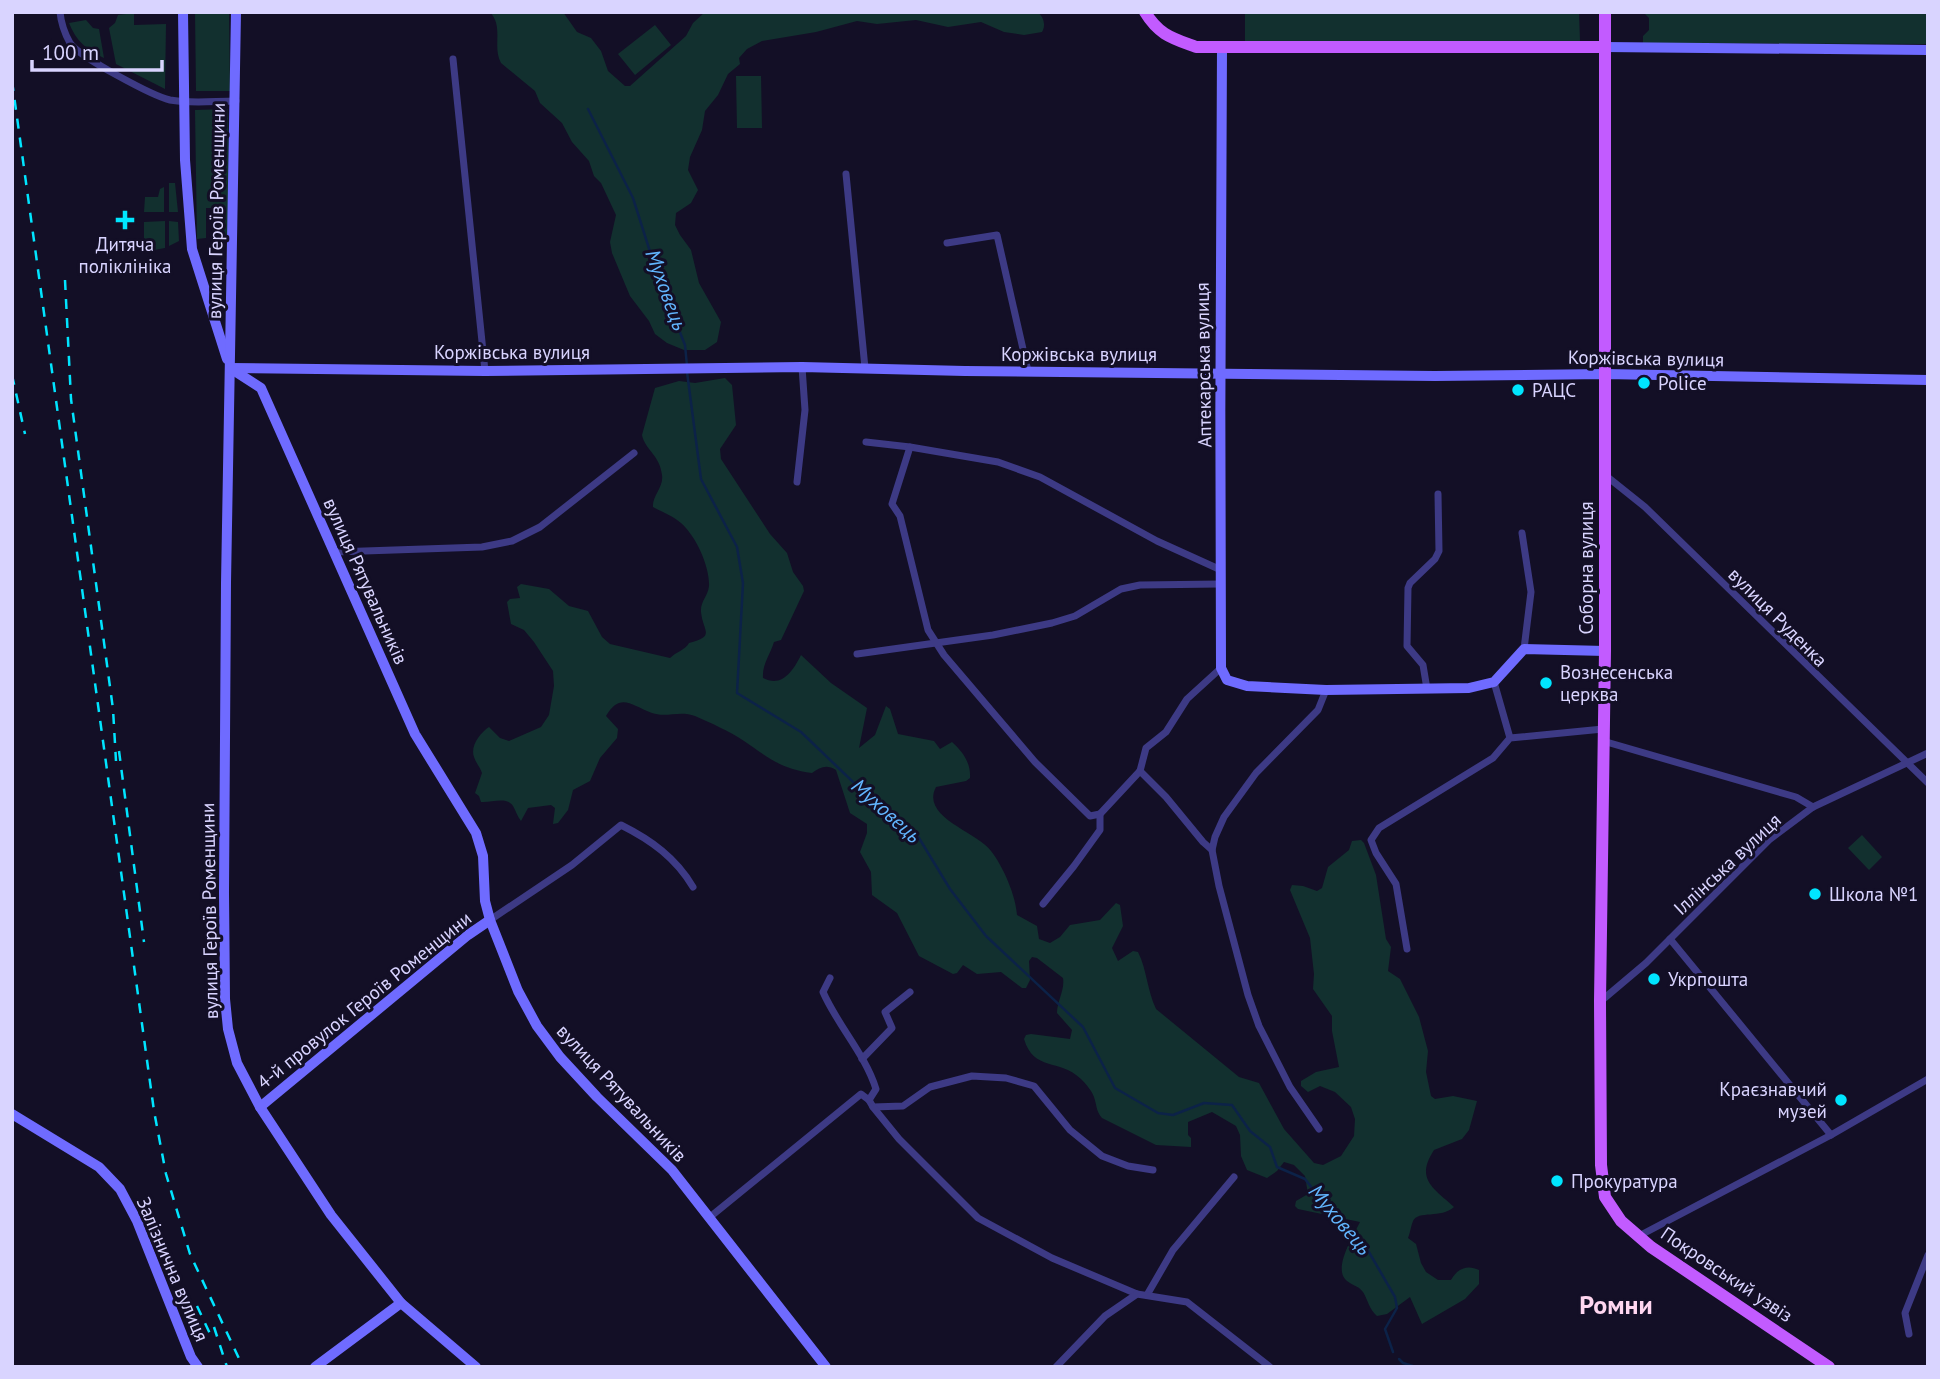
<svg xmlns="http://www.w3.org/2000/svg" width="1940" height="1379" font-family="'PT Sans',sans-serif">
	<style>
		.green { fill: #12302f }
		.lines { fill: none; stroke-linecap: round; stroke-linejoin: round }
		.stream { stroke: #0c2248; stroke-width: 2.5 }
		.street { stroke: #3d3a85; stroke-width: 7 }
		.secondary { stroke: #6f6bff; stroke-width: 10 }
		.primary { stroke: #c25bff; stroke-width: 12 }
		.rail { stroke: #00e5ff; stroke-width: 2.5; stroke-dasharray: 10 9; stroke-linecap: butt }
		.poi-dot { fill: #00e5ff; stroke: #130f26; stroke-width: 2.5 }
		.labels { text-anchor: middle; stroke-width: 6; stroke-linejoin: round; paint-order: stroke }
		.street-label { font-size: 19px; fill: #d9d4ff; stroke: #130f26 }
		.poi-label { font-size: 19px; fill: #d9d4ff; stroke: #130f26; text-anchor: start }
		.water-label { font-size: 21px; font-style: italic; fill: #62b6ff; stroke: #130f26 }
		.district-label { font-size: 26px; font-weight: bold; fill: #ffd6f0; stroke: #130f26 }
	</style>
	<rect width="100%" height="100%" fill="#130f26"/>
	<g class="green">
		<path d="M195 12H229L230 91H196Z"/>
		<path d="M490 12H563L577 32 591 38 601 51 608 71 625 86H630L686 36 693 23 705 12H1037C1044 16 1046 26 1042 32L1024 35 1004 32 981 22 948 27 916 20 877 24 857 21 816 32 762 41 747 49 739 58 740 64 728 74 718 95 705 111 702 130 690 157 688 170 698 190 691 203 676 213 675 225 680 235 691 250 699 283 721 322 717 342 705 350H684L667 343 655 334 649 321 630 296 612 253 610 242 616 215 601 183 594 176 589 161 572 142 562 123 540 103 535 91 501 63C492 47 504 27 490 12Z"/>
		<path d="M1245 12H1579L1580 41 1245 44Z"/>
		<path d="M1643 12H1928V44L1643 43V36L1649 30V18Z"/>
		<path d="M134 13V25L166 24 165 89 116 64 109 28 115 23 118 15Z"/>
		<path d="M86 20 93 28 99 29 104 58C87 50 76 41 69 23Z"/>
		<path d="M655 25 671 45 635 75 618 54Z"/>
		<path d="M736 76H761L762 128H737Z"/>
		<path d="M228 109 230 237H220V208H206V238L197 239 195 110Z"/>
		<path d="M169 183H175L178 212H169Z"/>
		<path d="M164 187V212H144L145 197H158L160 189Z"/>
		<path d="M165 221V248L154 250 144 238V222Z"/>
		<path d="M169 221 178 222 179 241 169 246Z"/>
		<path d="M725 378 732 385 736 425 720 449 721 459 770 534 787 553 793 572 803 586 804 591 781 640 774 642C770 655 762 664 763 678 782 688 793 671 801 655L831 683 867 708 859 748 875 735 886 706 890 709 898 734 934 741 940 749 952 742C963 752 971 763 970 778L966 781 936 787C920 817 977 832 991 851 1003 866 1016 896 1017 915L1037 926 1039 939 1050 943 1060 937 1070 925 1100 920 1116 903 1120 905 1123 926 1112 948 1118 961 1133 951 1138 952C1147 970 1147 990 1156 1009L1239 1077 1259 1083 1284 1129 1314 1163 1323 1165 1341 1156 1354 1136 1355 1119 1351 1107 1335 1092 1320 1086 1308 1092 1301 1086V1081L1316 1072 1339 1067 1332 1031V1016L1313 989 1314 974 1310 938 1290 890 1292 885 1303 886 1317 891 1322 888 1328 867 1349 850 1352 841 1361 840 1364 843 1376 875 1386 939 1391 947 1388 971 1400 979 1419 1017 1428 1051 1426 1072 1431 1096 1435 1099 1453 1096 1477 1101 1469 1130 1462 1139 1434 1150C1415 1179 1433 1188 1454 1207 1441 1219 1418 1210 1413 1221 1411 1226 1410 1233 1408 1238L1416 1244 1421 1263 1426 1272 1438 1280H1451C1457 1269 1467 1264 1479 1270V1284L1465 1299 1422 1324 1410 1297 1387 1314 1377 1316C1369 1309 1368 1300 1363 1292 1358 1285 1350 1285 1345 1279 1334 1266 1354 1235 1360 1222L1298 1209 1295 1206 1296 1201 1308 1194 1305 1176 1294 1165 1284 1162 1277 1171 1267 1178 1247 1170 1241 1156 1240 1135 1236 1126 1212 1112 1188 1122V1135L1191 1138V1147L1156 1145 1102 1118C1096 1111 1097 1106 1094 1097 1092 1091 1086 1084 1081 1079 1059 1058 1034 1072 1024 1039L1026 1035 1031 1034 1070 1039 1072 1030 1057 1013C1057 1001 1065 990 1063 978L1037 958 1032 957 1029 961 1030 980 1026 988H1022L1001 972 977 974 963 965 957 973 953 974 919 956 897 913 872 895 871 872 860 852 867 833V824L850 813 836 770C827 764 820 767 812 773 781 769 769 758 744 741 729 731 711 723 695 716 680 710 666 718 652 713 631 705 620 692 606 716L618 729 617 738 600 758 590 781 573 790 568 810 558 823 553 824 555 808 551 805 528 808 521 821C517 816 516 811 513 806 507 796 491 803 481 802L479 796 475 793 482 773C480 767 476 763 474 757 470 746 480 733 489 727L500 738 509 741 541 727 549 715 554 686 553 671 534 642 524 630 511 624 507 602 510 599 520 598 517 587 521 584 549 589 569 606 588 611 602 637 610 644 670 658C676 652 685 650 689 643 716 636 703 632 701 612 700 602 708 596 709 586 710 567 696 536 681 523 673 516 662 512 653 507 652 496 664 487 662 475 660 455 645 450 642 435L655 388 679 381 695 383Z"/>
		<path d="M1862 835 1882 857 1869 870 1848 848Z"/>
	</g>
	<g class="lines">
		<g class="stream">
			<path d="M588 109 633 198 659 280 685 345 687 366"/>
			<path d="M687 372 701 479 737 547 743 583 737 693 801 732 877 805 919 838 950 889 986 936 1083 1027 1115 1088 1158 1113 1173 1115 1204 1103 1232 1105 1250 1131 1270 1147 1277 1167 1305 1179 1342 1227 1366 1247 1395 1297 1397 1308 1385 1329 1393 1352"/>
			<path d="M1399 1359 1403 1363 1416 1367"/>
		</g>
		<g class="street">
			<path d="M60 12C61 23 65 34 70 43 79 57 153 96 170 100 191 104 214 101 236 101"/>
			<path d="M453 59 485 371"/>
			<path d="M846 174 865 368"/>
			<path d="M947 243 997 235 1028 371"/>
			<path d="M866 442 910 447 998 462 1040 477 1157 541 1221 570"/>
			<path d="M910 447 892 504 900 516 928 630 944 655 1035 762 1090 816 1100 814"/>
			<path d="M1605 475 1645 507 1928 783"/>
			<path d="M797 482 805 410 802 367"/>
			<path d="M1522 533 1531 592 1524 649"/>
			<path d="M335 552 482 547 512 541 540 527 634 453"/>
			<path d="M857 654 993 635 1052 623 1075 616 1121 589 1140 585 1220 584"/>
			<path d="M1494 682 1510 738"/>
			<path d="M1427 689 1423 665 1407 646 1408 588 1410 583 1435 559 1439 551 1438 494"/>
			<path d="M1603 741 1796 797 1813 807"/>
			<path d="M1140 771 1146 748 1166 732 1187 699 1221 668"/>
			<path d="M1043 904 1074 866 1100 830V814L1140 771 1166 797 1203 842 1212 850"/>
			<path d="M490 920 572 865 621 825C651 840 676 858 693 887"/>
			<path d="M1670 939 1831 1135"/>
			<path d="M1407 949 1396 884 1376 853 1371 840 1379 828 1493 758 1510 738 1603 729"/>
			<path d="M830 978 823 992C838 1026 865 1054 876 1089L869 1100 873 1107 903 1106 930 1087 972 1076 1006 1078 1034 1086 1070 1130 1102 1156 1128 1166 1153 1170"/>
			<path d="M1601 1001 1646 963 1769 840 1813 807 1928 753"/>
			<path d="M862 1059 892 1028 885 1012 910 992"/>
			<path d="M873 1107 899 1139 978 1218 1052 1258 1137 1294"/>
			<path d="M1319 1129 1290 1087 1259 1026 1248 995 1219 886 1212 850 1215 837 1224 817 1256 773 1318 710 1326 690"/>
			<path d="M710 1217 861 1094 869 1100"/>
			<path d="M1637 1237 1831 1135 1928 1079"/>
			<path d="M1147 1295 1173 1250 1234 1177"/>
			<path d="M1909 1334 1905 1313 1928 1255"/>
			<path d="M1056 1367 1105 1316 1137 1294 1187 1302 1270 1367"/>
		</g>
		<g class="secondary">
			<path d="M183 12 185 160 192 249 227 359"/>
			<path d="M236 12 226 583 224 893 225 999 228 1029 237 1063 260 1107 331 1215 401 1303 476 1367"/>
			<path d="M1222 47C1220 254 1220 461 1221 668L1227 680 1247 686 1326 690 1469 688 1494 682 1524 649 1605 651"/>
			<path d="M1605 47 1928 50"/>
			<path d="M230 368 485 371 802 367 965 371 1435 376 1605 374 1928 380"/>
			<path d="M230 368 261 388 415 734 476 833 483 856 485 901 490 920 518 991 537 1026 560 1057 597 1097 672 1170 826 1367"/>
			<path d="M260 1107 468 935 490 920"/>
			<path d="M12 1114 99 1167 120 1189 137 1221 191 1357 198 1367"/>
			<path d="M315 1367 401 1303"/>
		</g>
		<g class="primary">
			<path d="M1145 12C1159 35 1172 38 1196 47H1605"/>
			<path d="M1605 12V651L1600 1001 1601 1165 1605 1197 1621 1221 1651 1247 1829 1367"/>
		</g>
		<g class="rail">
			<path d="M12 81 154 1111 166 1174 190 1254 243 1367"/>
			<path d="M65 280 71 399 113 709 116 761"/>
			<path d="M12 375 25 434"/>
			<path d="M119 751 144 942"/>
			<path d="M197 1306 212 1338"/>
			<path d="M214 1327 227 1367"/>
		</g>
	</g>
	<g class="poi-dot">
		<path d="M121.5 209.5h7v7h7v7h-7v7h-7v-7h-7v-7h7z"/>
		<circle cx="1644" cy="383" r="7"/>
		<circle cx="1518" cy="390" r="7"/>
		<circle cx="1546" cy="683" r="7"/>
		<circle cx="1815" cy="894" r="7"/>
		<circle cx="1654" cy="979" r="7"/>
		<circle cx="1841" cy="1100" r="7"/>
		<circle cx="1557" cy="1181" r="7"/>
	</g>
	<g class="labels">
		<g class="street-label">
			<text transform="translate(216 211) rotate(-89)" y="7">вулиця Героїв Роменщини</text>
			<text x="512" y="359">Коржівська вулиця</text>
			<text x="1079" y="361">Коржівська вулиця</text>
			<text transform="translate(1646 358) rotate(1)" y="7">Коржівська вулиця</text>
			<text transform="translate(1203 365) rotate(-91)" y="7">Аптекарська вулиця</text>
			<text transform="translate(1586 568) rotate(-90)" y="7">Соборна вулиця</text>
			<text transform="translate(366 581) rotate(66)" y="7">вулиця Рятувальників</text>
			<text transform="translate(1778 617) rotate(45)" y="7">вулиця Руденка</text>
			<text transform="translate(1727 864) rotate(-43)" y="7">Іллінська вулиця</text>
			<text transform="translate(209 911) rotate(-91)" y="7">вулиця Героїв Роменщини</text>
			<text transform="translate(364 1000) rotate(-39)" y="7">4-й провулок Героїв Роменщини</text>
			<text transform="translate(622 1093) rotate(47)" y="7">вулиця Рятувальників</text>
			<text transform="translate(173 1269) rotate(67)" y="7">Залізнична вулиця</text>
			<text transform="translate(1727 1274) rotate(34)" y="7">Покровський узвіз</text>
		</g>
		<g class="poi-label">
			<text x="125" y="251" text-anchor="middle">Дитяча<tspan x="125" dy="22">поліклініка</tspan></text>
			<text x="1658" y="390">Police</text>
			<text x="1532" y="397">РАЦС</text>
			<text x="1560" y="679">Вознесенська<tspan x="1560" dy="22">церква</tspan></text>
			<text x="1829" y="901">Школа №1</text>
			<text x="1668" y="986">Укрпошта</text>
			<text x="1827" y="1096" text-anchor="end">Краєзнавчий<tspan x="1827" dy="22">музей</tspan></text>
			<text x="1571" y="1188">Прокуратура</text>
		</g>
		<g class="water-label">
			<text transform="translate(666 290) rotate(70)" y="7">Муховець</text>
			<text transform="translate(886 811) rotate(42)" y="7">Муховець</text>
			<text transform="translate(1340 1220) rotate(50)" y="7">Муховець</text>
		</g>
		<g class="district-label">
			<text x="1616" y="1314">Ромни</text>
		</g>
	</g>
	<rect width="1940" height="1379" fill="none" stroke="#d9d4ff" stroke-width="28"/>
	<path d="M32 60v10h130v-10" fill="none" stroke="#d9d4ff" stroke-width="3.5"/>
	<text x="42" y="60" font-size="21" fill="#d9d4ff" stroke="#130f26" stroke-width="5" paint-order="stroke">100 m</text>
</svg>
